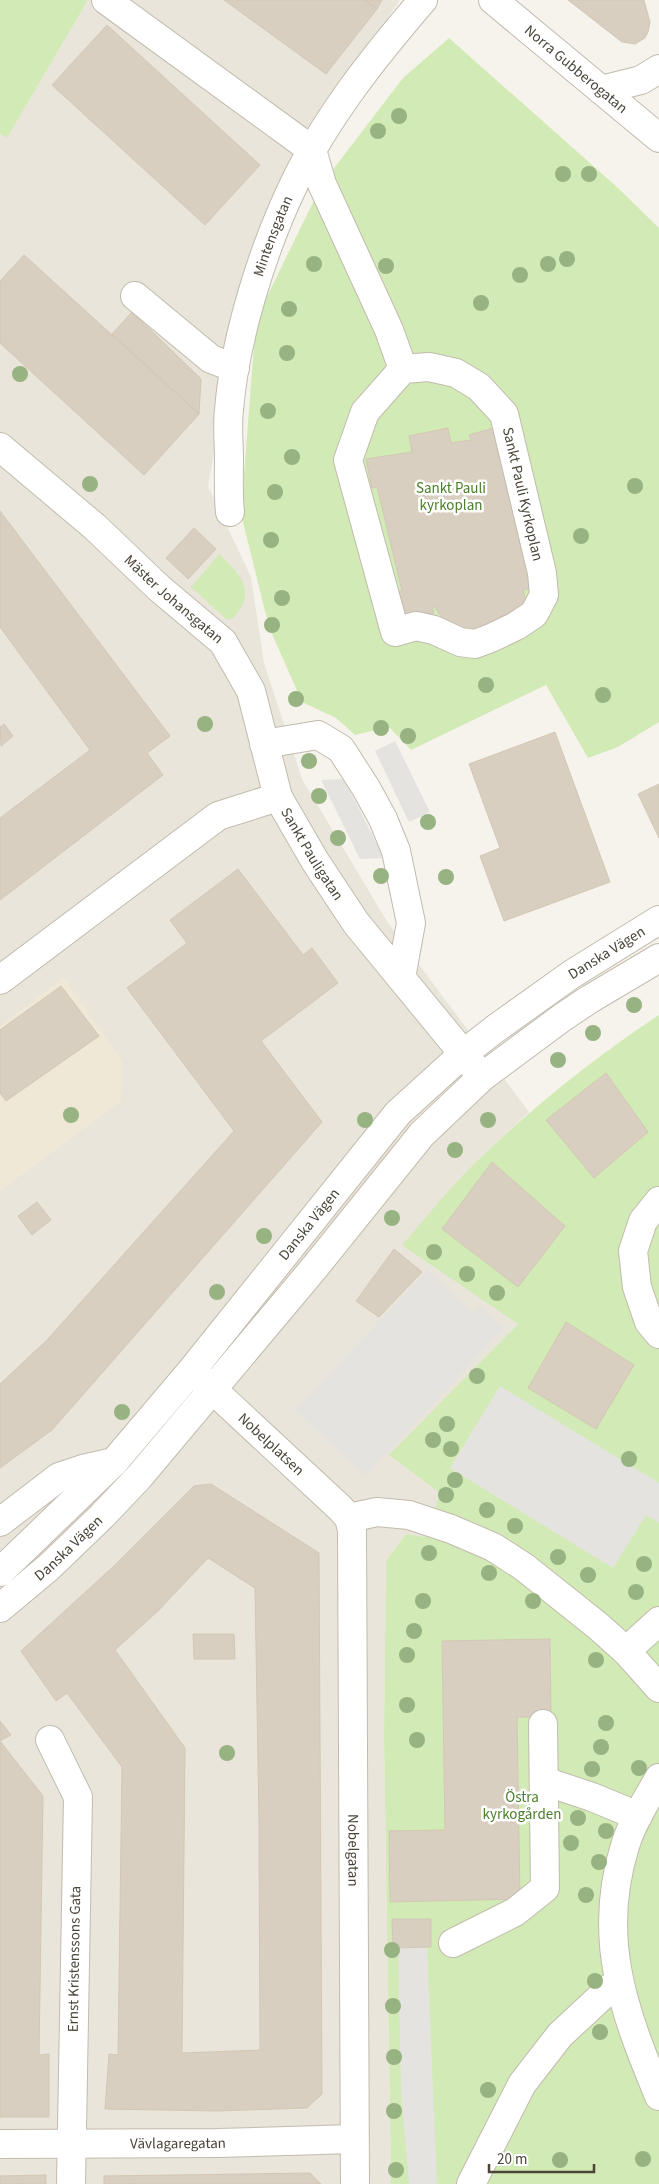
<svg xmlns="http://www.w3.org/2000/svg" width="659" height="2184" font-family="'Source Sans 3',sans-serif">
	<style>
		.residential { fill: #eae5da }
		.education { fill: #efe8d6 }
		.green { fill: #d2eab5 }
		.parking { fill: #e5e3e0 }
		.building { fill: #d8cfc1; stroke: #d3c7b4; fill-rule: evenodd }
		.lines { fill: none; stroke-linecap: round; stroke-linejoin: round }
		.minor-casing { stroke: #c2bbae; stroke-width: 30 }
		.minor { stroke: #fff; stroke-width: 28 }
		.tree { fill: #97b381 }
		.labels { text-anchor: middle; stroke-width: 5; stroke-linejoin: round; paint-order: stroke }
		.street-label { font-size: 15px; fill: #4b4439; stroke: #fff }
		.park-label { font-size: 15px; fill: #4a7f2a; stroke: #fff }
	</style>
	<rect width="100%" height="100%" fill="#f6f3ec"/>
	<path class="residential" d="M88 0H400L290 162 241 302 208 486 251 577 264 663 302 779 388 923 529 1112 477 1161 518 1324 390 1455 440 1493 425 1537 406 1534 386 1561 384 1735 391 2184H0V134L7 138Z"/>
	<path class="education" d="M64 977 122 1061 121 1101 0 1191V1026Z"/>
	<g class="green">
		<path d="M0 0H88L7 138 0 134Z"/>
		<path d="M449 38 618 188 659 228V722L618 747 588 758 546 685 411 750 389 727 355 735 336 718 302 702 269 627 241 514 256 319 322 184 403 78Z"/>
		<path d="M219 554C241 574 258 593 232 619H226L191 587Z"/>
		<path d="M659 1015V2184H391L384 1735 386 1561 406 1534 425 1537 440 1493 389 1455 518 1324 402 1245C427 1217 451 1186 478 1160 534 1106 594 1058 659 1015Z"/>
	</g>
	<g class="parking">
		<path d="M395 741 430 812 409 822 375 751Z"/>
		<path d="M344 779 384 858 360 859 321 780Z"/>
		<path d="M428 1270 473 1313 481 1306 504 1328 365 1476 295 1410Z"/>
		<path d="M500 1386 659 1483V1523L646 1515 613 1568 450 1468Z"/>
		<path d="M427 1947 437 2184H409L401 2091 398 1948Z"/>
	</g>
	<g class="building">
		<path d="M224 0H365L377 9 326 74Z"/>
		<path d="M365 0H382L377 9Z"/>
		<path d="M568 0H644L650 22 648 32 645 38 635 44 622 42Z"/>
		<path d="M107 25 260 165 205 225 52 85Z"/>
		<path d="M24 255 199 414 144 475 0 343V281Z"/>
		<path d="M132 312 201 379 199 414 112 334Z"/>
		<path d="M497 427 537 587 523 590 528 611 501 616 493 626 470 634 448 627 435 607H432L434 613 404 620 398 592 402 591 377 487 372 488 366 459 412 452 409 436 448 428 451 443 471 440 469 435Z"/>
		<path d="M0 511 170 736 147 753 163 775 0 900V818L90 750 0 627Z"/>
		<path d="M194 528 216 549 188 579 166 558Z"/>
		<path d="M4 724 13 736 1 746 0 727Z"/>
		<path d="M555 732 610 882 504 921 480 856 500 848 469 764Z"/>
		<path d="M659 784V838L638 794Z"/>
		<path d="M238 869 303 955 312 948 338 983 261 1041 322 1122 52 1430 0 1468V1384L47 1340 234 1131 127 988 187 943 170 920Z"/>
		<path d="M61 986 99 1036 6 1101 0 1093V1030Z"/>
		<path d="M606 1073 648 1132 594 1178 546 1120Z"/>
		<path d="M492 1162 565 1226 518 1287 442 1229Z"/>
		<path d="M37 1202 51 1220 32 1235 18 1216Z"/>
		<path d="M394 1249 422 1272 379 1317 356 1301Z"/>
		<path d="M566 1322 634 1365 596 1429 528 1388Z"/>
		<path d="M211 1484 319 1553 322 2094 307 2108 217 2111 105 2109 109 2054 118 2055 122 1767 67 1693 56 1701 21 1651 114 1566 194 1486ZM208 1558 255 1588 259 1823 260 2050 182 2053 185 1748 115 1650 158 1611Z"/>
		<path d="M193 1634H234L235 1659H194Z"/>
		<path d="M550 1639 551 1717H517L520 1899 390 1902 389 1831 445 1830 442 1641Z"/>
		<path d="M0 1721 11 1735 0 1741 43 1796 39 2055 49 2054V2117H0Z"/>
		<path d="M392 1919H431V1947L393 1948Z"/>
		<path d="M310 2173 321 2184H104V2176Z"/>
		<path d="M46 2175V2184H0V2176Z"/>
	</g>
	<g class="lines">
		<g class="minor-casing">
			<g id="minor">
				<path d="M106 0 312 150 322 184 389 330 403 369"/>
				<path id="s1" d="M493 0 659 138"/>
				<path d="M601 90 641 80 659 69"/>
				<path d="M135 296 211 359 235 368"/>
				<path d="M429 367 456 373 479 387 504 414 542 573 544 595 534 614 516 626 491 638 475 644 460 642 434 630 416 626 395 632 348 460 365 412 403 369Z"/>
				<path id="s2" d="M0 447 95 527 159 588 223 642 251 691 278 797"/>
				<path id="s3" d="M230 512C228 494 229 477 229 459 229 443 227 426 229 410 235 337 263 248 295 182 327 116 375 56 423 0"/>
				<path d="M264 744 318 735 341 749 366 788 383 819 396 851 411 923 401 978"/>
				<path id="s4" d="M0 980 218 816 278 797 315 861 356 923 475 1068"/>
				<path d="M659 1201 643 1221 633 1251 637 1287 649 1322 659 1334"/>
				<path id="s5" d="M198 1376 340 1508 349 1518 352 1530 355 2184"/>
				<path d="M349 1518 377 1512 409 1515 451 1529 493 1547 524 1567 598 1626 626 1651 659 1688"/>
				<path d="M0 1522 59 1477 83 1469 114 1462"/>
				<path id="s6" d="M0 1572 114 1462 192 1370 398 1113 463 1054 495 1029 572 974 659 920"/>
				<path id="s7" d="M0 1608 49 1567 102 1516 139 1477 315 1267 422 1134 482 1077 563 1017 590 999 659 958"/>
				<path d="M626 1651 659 1621"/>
				<path d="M50 1740 78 1797 71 2184"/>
				<path d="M659 1778C647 1800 632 1822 625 1846 596 1938 624 2012 659 2096"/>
				<path d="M544 1781 592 1797 638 1816"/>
				<path d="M453 1943 515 1912 545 1888 543 1724"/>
				<path id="s8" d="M0 2144 218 2143 354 2139"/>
				<path d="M471 2184 522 2084 560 2035 618 1981"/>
			</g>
		</g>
		<use href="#minor" class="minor"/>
	</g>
	<g class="tree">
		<circle cx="399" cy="116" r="8"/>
		<circle cx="378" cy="131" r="8"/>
		<circle cx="563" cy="174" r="8"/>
		<circle cx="589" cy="174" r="8"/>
		<circle cx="567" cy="259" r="8"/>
		<circle cx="314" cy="264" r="8"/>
		<circle cx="548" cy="264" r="8"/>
		<circle cx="386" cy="266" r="8"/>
		<circle cx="520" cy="275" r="8"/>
		<circle cx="481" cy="303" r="8"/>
		<circle cx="289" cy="309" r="8"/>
		<circle cx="287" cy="353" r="8"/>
		<circle cx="20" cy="374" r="8"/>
		<circle cx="268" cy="411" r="8"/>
		<circle cx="292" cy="457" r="8"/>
		<circle cx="90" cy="484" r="8"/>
		<circle cx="635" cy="486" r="8"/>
		<circle cx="275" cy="492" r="8"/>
		<circle cx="581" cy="536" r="8"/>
		<circle cx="271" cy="540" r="8"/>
		<circle cx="282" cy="598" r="8"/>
		<circle cx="272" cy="625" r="8"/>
		<circle cx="486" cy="685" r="8"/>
		<circle cx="603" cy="695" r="8"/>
		<circle cx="296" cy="699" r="8"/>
		<circle cx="205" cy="724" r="8"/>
		<circle cx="381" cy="728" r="8"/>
		<circle cx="408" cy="736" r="8"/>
		<circle cx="309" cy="761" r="8"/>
		<circle cx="319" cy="796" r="8"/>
		<circle cx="428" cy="822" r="8"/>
		<circle cx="338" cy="838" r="8"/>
		<circle cx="381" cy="876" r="8"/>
		<circle cx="446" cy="877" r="8"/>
		<circle cx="634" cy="1005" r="8"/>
		<circle cx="593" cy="1033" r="8"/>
		<circle cx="558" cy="1060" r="8"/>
		<circle cx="71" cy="1115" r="8"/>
		<circle cx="365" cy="1120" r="8"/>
		<circle cx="488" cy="1120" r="8"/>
		<circle cx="455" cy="1150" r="8"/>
		<circle cx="392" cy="1218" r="8"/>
		<circle cx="264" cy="1236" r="8"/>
		<circle cx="434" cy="1252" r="8"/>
		<circle cx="467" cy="1274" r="8"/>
		<circle cx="217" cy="1292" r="8"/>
		<circle cx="497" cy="1293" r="8"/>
		<circle cx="477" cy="1376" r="8"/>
		<circle cx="122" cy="1412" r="8"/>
		<circle cx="447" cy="1424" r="8"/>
		<circle cx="433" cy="1440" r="8"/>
		<circle cx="451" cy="1449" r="8"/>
		<circle cx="629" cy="1459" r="8"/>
		<circle cx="455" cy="1480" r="8"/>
		<circle cx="446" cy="1495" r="8"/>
		<circle cx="487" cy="1510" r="8"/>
		<circle cx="515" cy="1526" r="8"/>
		<circle cx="429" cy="1553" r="8"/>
		<circle cx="558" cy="1557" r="8"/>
		<circle cx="644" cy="1564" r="8"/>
		<circle cx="489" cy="1573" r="8"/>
		<circle cx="588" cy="1575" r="8"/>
		<circle cx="636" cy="1592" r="8"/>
		<circle cx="423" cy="1601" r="8"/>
		<circle cx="533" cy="1601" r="8"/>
		<circle cx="414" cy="1631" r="8"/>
		<circle cx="407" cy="1655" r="8"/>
		<circle cx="596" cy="1660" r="8"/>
		<circle cx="407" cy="1705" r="8"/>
		<circle cx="606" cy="1723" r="8"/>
		<circle cx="417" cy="1740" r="8"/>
		<circle cx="601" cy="1747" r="8"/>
		<circle cx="227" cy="1753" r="8"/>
		<circle cx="639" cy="1768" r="8"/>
		<circle cx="592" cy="1769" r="8"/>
		<circle cx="578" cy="1818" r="8"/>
		<circle cx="606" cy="1831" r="8"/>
		<circle cx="571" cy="1843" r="8"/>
		<circle cx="599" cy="1862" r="8"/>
		<circle cx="586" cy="1895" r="8"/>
		<circle cx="392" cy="1950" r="8"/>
		<circle cx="595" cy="1981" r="8"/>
		<circle cx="393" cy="2006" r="8"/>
		<circle cx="600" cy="2032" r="8"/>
		<circle cx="394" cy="2057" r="8"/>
		<circle cx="488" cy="2090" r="8"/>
		<circle cx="394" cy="2111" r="8"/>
		<circle cx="643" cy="2159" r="8"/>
		<circle cx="560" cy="2160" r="8"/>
		<circle cx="396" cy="2170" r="8"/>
	</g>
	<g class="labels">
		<g class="street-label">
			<text dy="5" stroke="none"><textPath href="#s1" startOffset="108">Norra Gubberogatan</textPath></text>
			<text dy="5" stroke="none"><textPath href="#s3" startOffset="282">Mintensgatan</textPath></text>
			<text transform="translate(523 494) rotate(77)" y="5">Sankt Pauli Kyrkoplan</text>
			<text dy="5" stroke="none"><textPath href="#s2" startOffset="231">Mäster Johansgatan</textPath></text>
			<text dy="5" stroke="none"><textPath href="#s4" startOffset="402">Sankt Pauligatan</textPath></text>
			<text dy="5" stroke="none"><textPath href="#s6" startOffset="872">Danska Vägen</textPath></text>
			<text dy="5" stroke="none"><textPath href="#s6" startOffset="466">Danska Vägen</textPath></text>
			<text dy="5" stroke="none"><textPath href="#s5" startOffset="100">Nobelplatsen</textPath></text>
			<text dy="5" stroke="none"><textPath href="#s7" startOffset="91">Danska Vägen</textPath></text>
			<text dy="5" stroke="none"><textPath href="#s5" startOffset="540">Nobelgatan</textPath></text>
			<text transform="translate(74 1959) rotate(-89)" y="5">Ernst Kristenssons Gata</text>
			<text dy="5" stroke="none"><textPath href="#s8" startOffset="178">Vävlagaregatan</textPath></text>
		</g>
		<g class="park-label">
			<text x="451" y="493">Sankt Pauli<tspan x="451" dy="17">kyrkoplan</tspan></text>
			<text x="522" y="1802">Östra<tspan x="522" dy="17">kyrkogården</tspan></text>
		</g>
	</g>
	<path d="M489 2164v8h105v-8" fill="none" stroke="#4b4439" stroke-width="2.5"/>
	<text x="497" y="2164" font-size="15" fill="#4b4439" stroke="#ffffff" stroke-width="4" paint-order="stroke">20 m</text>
</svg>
